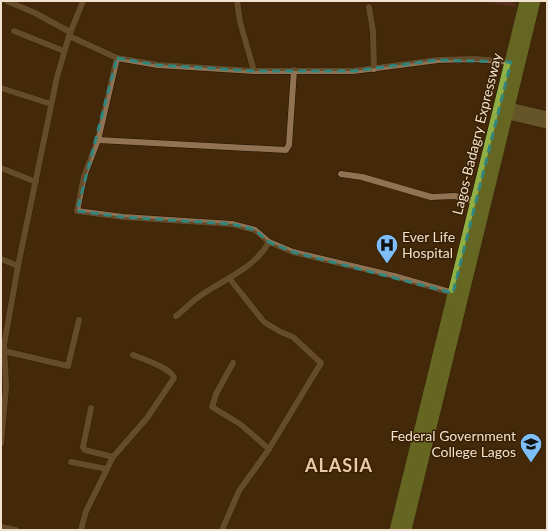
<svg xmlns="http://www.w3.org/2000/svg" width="548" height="531" font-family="Lato,sans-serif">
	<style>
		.green { fill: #732f3f }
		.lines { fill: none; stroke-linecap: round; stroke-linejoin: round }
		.minor-casing { stroke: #251200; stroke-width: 7 }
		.secondary-casing { stroke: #251200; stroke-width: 10 }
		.trunk-casing { stroke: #251200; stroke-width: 12 }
		.minor { stroke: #917354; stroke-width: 6 }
		.secondary { stroke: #918a4e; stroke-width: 9 }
		.trunk { stroke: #90af44; stroke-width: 11 }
		.marked { fill: none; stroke: #31867d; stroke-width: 3; stroke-dasharray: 8 5; stroke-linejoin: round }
		.labels { text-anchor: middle; stroke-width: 3; stroke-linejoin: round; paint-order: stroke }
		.street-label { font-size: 14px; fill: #f1e1d0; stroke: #381f00 }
		.poi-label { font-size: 14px; fill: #f1e1d0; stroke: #381f00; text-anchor: start }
		.district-label { font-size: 18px; font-weight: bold; letter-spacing: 1px; fill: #ebcaa8; stroke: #381f00 }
	</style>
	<rect width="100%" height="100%" fill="#43290a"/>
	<path class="green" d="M479 1H513L516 7Z"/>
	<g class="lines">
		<g class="minor-casing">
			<g id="minor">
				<path d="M7 1 35 13 70 32"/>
				<path d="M237 1 240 22 254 71"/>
				<path d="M369 7 373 31 374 69"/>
				<path d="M14 31 64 51"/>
				<path d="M69 36 117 58 158 65 254 71H353L438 60 475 59 511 62"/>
				<path d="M117 58 98 140 84 176 77 211 123 217 232 224 255 230 269 242 293 252 394 276 453 293"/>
				<path d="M1 88 51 104"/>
				<path d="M98 140 286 150 289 145 294 70"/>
				<path d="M1 168 36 182"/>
				<path d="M341 174 362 177 431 197 455 196 476 202"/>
				<path d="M1 259 18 266"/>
				<path d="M176 316C184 310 191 302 200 296 224 279 254 269 269 242"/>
				<path d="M4 351 68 366 79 320"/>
				<path d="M233 363 216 394 212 407 240 424 269 449"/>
				<path d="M91 408 83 447 85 450 113 457"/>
				<path d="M1 443 6 387 4 345 18 266 57 77 69 36 83 1"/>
				<path d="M71 462 107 469"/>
				<path d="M1 527 16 530"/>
				<path d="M81 530 86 511 113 457 147 418 174 378C171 368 143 359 133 355"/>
				<path d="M222 530 239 491 269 449 321 363 293 337 281 332 264 322 229 278"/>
			</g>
		</g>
		<g class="secondary-casing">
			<g id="secondary">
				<path d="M510 107 547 116"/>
				<path d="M508 115 547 124"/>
			</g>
		</g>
		<g class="trunk-casing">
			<g id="trunk">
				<path d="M395 530 525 1"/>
				<path d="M406 530 535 1"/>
			</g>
		</g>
		<use href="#minor" class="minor"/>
		<use href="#secondary" class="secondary"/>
		<use href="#trunk" class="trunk"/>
	</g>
	<path d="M0 0H548V531H0ZM117 58 158 65 254 71H353L438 60 511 62 453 293 293 252 269 242 255 230 232 224 123 217 77 211Z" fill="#43290a" fill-opacity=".55" fill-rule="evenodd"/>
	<path class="marked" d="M117 58 158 65 254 71H353L438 60 511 62 453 293 293 252 269 242 255 230 232 224 123 217 77 211Z"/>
	<defs>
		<g id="hospital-pin" transform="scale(1.15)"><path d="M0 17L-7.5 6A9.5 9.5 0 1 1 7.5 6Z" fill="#7dbef9" stroke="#381f00"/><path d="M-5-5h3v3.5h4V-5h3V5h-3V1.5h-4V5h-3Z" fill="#111"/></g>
		<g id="school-pin" transform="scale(1.15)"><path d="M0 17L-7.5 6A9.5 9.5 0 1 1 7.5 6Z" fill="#7dbef9" stroke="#381f00"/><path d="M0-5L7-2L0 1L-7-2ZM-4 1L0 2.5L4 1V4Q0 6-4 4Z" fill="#111"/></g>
	</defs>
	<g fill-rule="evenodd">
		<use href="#hospital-pin" x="387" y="245"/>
		<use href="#school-pin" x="531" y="444"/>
	</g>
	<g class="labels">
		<g class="street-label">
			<text transform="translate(477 134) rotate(-76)" y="5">Lagos-Badagry Expressway</text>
		</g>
		<g class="poi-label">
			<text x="402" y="242">Ever Life<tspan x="402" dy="16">Hospital</tspan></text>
			<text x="516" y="441" text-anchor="end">Federal Government<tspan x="516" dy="16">College Lagos</tspan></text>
		</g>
		<g class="district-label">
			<text x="339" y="472">ALASIA</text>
		</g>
	</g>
	<rect width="548" height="531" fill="none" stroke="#f1e1d0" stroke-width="4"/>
</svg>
